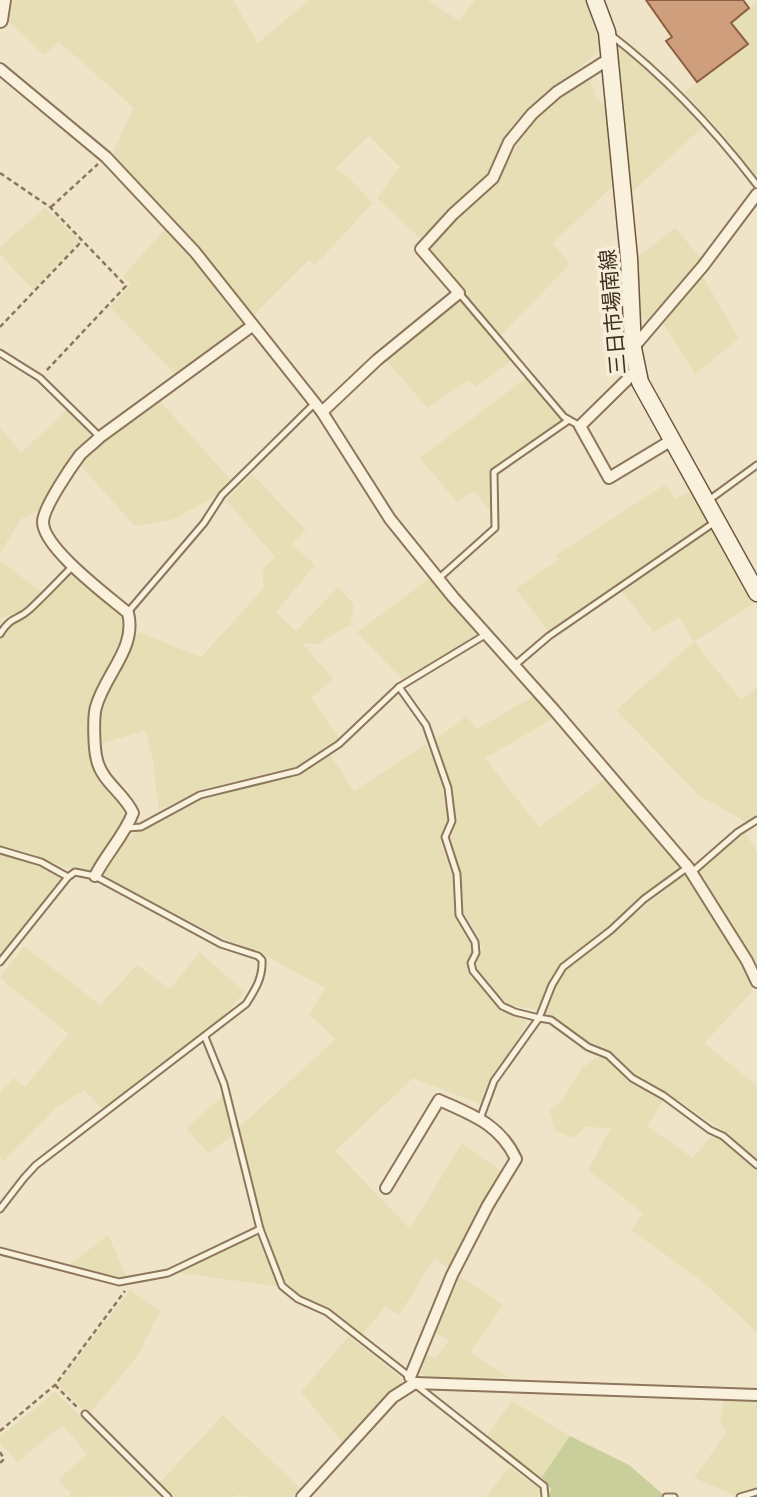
<svg xmlns="http://www.w3.org/2000/svg" width="757" height="1497" font-family="'Source Serif 4','Noto Sans JP',serif">
	<style>
		.farmland { fill: #e6deb5 }
		.green { fill: #c9cf9b }
		.building { fill: #cf9f7d; stroke: #8d5f41; stroke-width: 2 }
		.lines { fill: none; stroke-linecap: round; stroke-linejoin: round }
		.service-casing { stroke: #8d765c; stroke-width: 9 }
		.minor-casing { stroke: #8d765c; stroke-width: 14 }
		.tertiary-casing { stroke: #8d765c; stroke-width: 18 }
		.secondary-casing { stroke: #6f573f; stroke-width: 19 }
		.path { stroke: #8d765c; stroke-width: 2.5; stroke-dasharray: 5 3.5; stroke-linecap: butt }
		.service { stroke: #faf1dc; stroke-width: 5 }
		.minor { stroke: #faf1dc; stroke-width: 10 }
		.tertiary { stroke: #faf1dc; stroke-width: 14 }
		.secondary { stroke: #faf1dc; stroke-width: 16 }
		.labels { text-anchor: middle; stroke-width: 7; stroke-linejoin: round; paint-order: stroke }
		.street-label { font-size: 21px; fill: #3d2e20; stroke: #f7eed8 }
	</style>
	<rect width="100%" height="100%" fill="#f0e4c8"/>
	<g class="farmland">
		<path d="M15 0H233L258 43 309 0H428L459 21 475 0H589L593 8 601 50 555 87 491 175 420 238 377 198 400 167 369 136 335 169 348 177 373 203 314 266 309 260 254 315 191 238 112 154 134 108 59 42 44 55 10 23 12 4Z"/>
		<path d="M757 1V175L755 176 725 136 684 92 748 44 731 23Z"/>
		<path d="M615 42 679 98 704 126 632 192 625 156Z"/>
		<path d="M589 74 595 97 609 109 614 185 553 243 570 264 500 336 426 246 499 179 517 145 537 118 559 96Z"/>
		<path d="M45 208 80 241 33 290 0 254V247Z"/>
		<path d="M675 228 702 259 650 323 637 312 639 256Z"/>
		<path d="M165 229 194 258 245 324 175 374 110 307 131 285 123 276Z"/>
		<path d="M701 274 739 338 695 374 662 321Z"/>
		<path d="M460 299 511 361 476 387 468 380 428 408 387 361Z"/>
		<path d="M526 378 562 419 489 472 490 510 474 491 457 502 420 458Z"/>
		<path d="M157 398 231 480 214 497 174 519 135 526 80 465 92 451Z"/>
		<path d="M68 409 91 433 51 490 41 510 21 519 0 553V427L21 453Z"/>
		<path d="M252 474 306 530 292 544 315 565 276 612 296 631 338 587 354 604 350 625 317 644 302 643 333 679 311 698 339 738 297 767 207 788 159 810 153 760 145 730 101 744 102 707 138 632 201 657 264 588 262 571 275 557 226 500Z"/>
		<path d="M666 484 675 499 693 490 711 520 549 632 516 589 558 560 556 555Z"/>
		<path d="M715 527 755 602 694 642 741 700 757 687V816L746 822 700 796 616 710 694 642 679 617 654 632 622 591Z"/>
		<path d="M0 561 43 593 25 610 3 617 0 622Z"/>
		<path d="M72 572 117 611 126 623 124 641 91 708 94 767 101 780 121 800 126 811 123 824 93 871 66 868 27 852 0 846V640L11 625 31 615Z"/>
		<path d="M429 579 477 636 402 679 357 632Z"/>
		<path d="M534 696 554 718 485 758 539 827 606 778 681 866 564 963 551 980 538 1010 510 1005 501 998 475 970 482 949 478 936 464 912 458 865 448 837 456 821 452 789 436 739 466 716 477 729Z"/>
		<path d="M426 744 441 778 448 820 440 841 453 879 456 920 470 944 472 953 467 969 502 1011 527 1021 483 1105 413 1078 335 1151 410 1229 462 1143 504 1173 449 1267 434 1259 399 1315 385 1307 362 1335 332 1311 301 1296 285 1282 261 1220 238 1128 336 1039 309 1015 325 988 266 956 220 937 102 875 121 845 135 833 203 798 302 774 330 755 354 791Z"/>
		<path d="M745 832 757 852V971L695 874Z"/>
		<path d="M0 852 21 857 62 879 0 956Z"/>
		<path d="M685 875 744 967 753 991 704 1043 757 1086V1162L718 1127 666 1092 654 1088 633 1073 612 1053 591 1045 545 1015 555 984 566 968Z"/>
		<path d="M24 946 100 1005 137 965 170 989 200 952 244 992 223 1018 146 1074 104 1110 84 1090 57 1107 3 1162 0 1157V1092L14 1078 25 1087 69 1034 0 978Z"/>
		<path d="M601 1055 613 1064 627 1081 664 1100 647 1126 693 1158 711 1137 721 1139 757 1171V1333L706 1284 631 1230 643 1213 588 1170 611 1128 585 1127 574 1138 555 1131 549 1110 562 1101 582 1068Z"/>
		<path d="M224 1095 235 1134 208 1153 186 1128Z"/>
		<path d="M108 1235 127 1278H119L69 1265Z"/>
		<path d="M257 1236 277 1286 179 1273Z"/>
		<path d="M460 1276 503 1305 470 1352 507 1377 431 1379 421 1373 426 1355 435 1358 449 1341 436 1333Z"/>
		<path d="M130 1290 160 1311 137 1357 89 1414 58 1384Z"/>
		<path d="M349 1336 403 1380 344 1444 301 1392Z"/>
		<path d="M55 1392 77 1413 162 1496 67 1497 71 1493 58 1480 87 1454 63 1425 17 1462 0 1442V1437Z"/>
		<path d="M724 1399 757 1402V1489L734 1495 694 1478 727 1432 720 1423Z"/>
		<path d="M512 1401 570 1436 541 1480 487 1436Z"/>
		<path d="M223 1415 301 1489 293 1497H243L239 1494 236 1497H175L160 1482Z"/>
		<path d="M509 1467 541 1490 537 1497H486Z"/>
	</g>
	<path class="green" d="M570 1436 629 1465 666 1497H548L551 1489 542 1477Z"/>
	<path class="building" d="M646 0H743L749 8 731 23 748 44 697 82 666 41 672 37Z"/>
	<g class="lines">
		<g class="service-casing">
			<g id="service">
				<path d="M611 35C667 78 714 129 757 185"/>
				<path d="M459 293 564 417 580 426"/>
				<path d="M0 353 40 378 100 437"/>
				<path d="M709 500 757 465"/>
				<path d="M438 579 495 528 494 472 569 420"/>
				<path d="M128 612 204 523 222 495 315 403"/>
				<path d="M0 634C12 615 17 621 29 610 44 596 58 581 72 567"/>
				<path d="M515 665 549 636 715 522"/>
				<path d="M399 687 426 725 448 788 452 821 445 837 457 874 459 915 475 942 476 953 471 963 473 971 502 1006 515 1012 539 1018 494 1081 480 1119"/>
				<path d="M127 828 141 827 200 795 298 771 339 744 399 687 485 635"/>
				<path d="M0 850 41 862 68 877"/>
				<path d="M688 867 644 899 611 930 563 967 552 985 539 1018 551 1020 588 1047 608 1055 632 1078 664 1096 710 1130 723 1136 757 1165"/>
				<path d="M691 873 738 832 757 820"/>
				<path d="M0 962 68 877 75 872 95 876 221 944 258 956 262 960C263 978 255 990 246 1004L36 1165 24 1178 0 1209"/>
				<path d="M205 1037 224 1084 260 1229"/>
				<path d="M0 1251 119 1282 168 1273 260 1229 282 1286 298 1299 327 1312 410 1377"/>
				<path d="M416 1385 544 1486 545 1497"/>
				<path d="M85 1414 168 1497"/>
				<path d="M666 1497H674"/>
				<path d="M740 1497 757 1492"/>
			</g>
		</g>
		<g class="minor-casing">
			<g id="minor">
				<path d="M0 69 106 157 195 252 322 412 390 519 453 597 554 710 688 867 747 961 757 982"/>
				<path d="M633 348 703 266 757 194"/>
				<path d="M637 370 580 426 609 478 672 440"/>
				<path d="M322 412 377 360 459 293 421 249 453 214 493 178 509 142 532 114 557 92 609 59"/>
				<path d="M95 876C106 854 124 836 133 813 124 793 102 782 97 760 94 750 93 717 96 707 105 674 137 648 128 613 108 596 43 548 43 522 43 508 71 467 80 455 86 449 94 443 100 437L252 326"/>
				<path d="M386 1188 439 1100C472 1115 500 1124 516 1159L488 1205 452 1275 410 1377"/>
				<path d="M302 1497 393 1397 415 1383 757 1395"/>
			</g>
		</g>
		<g class="tertiary-casing">
			<path id="tertiary" d="M0 20 3 0"/>
		</g>
		<g class="secondary-casing">
			<path id="secondary" d="M595 0 607 32 629 258 633 348 640 382 757 593"/>
		</g>
		<g class="path">
			<path d="M0 173 50 207 126 286 46 371"/>
			<path d="M51 207 98 164"/>
			<path d="M0 327 82 241"/>
			<path d="M55 1385 77 1407"/>
			<path d="M0 1431 55 1385 125 1291"/>
			<path d="M0 1452 4 1459 0 1463"/>
		</g>
		<use href="#service" class="service"/>
		<use href="#minor" class="minor"/>
		<use href="#tertiary" class="tertiary"/>
		<use href="#secondary" class="secondary"/>
	</g>
	<g class="labels">
		<g class="street-label">
			<text transform="translate(613 312) rotate(-95)" y="7">三日市場南線</text>
		</g>
	</g>
</svg>
